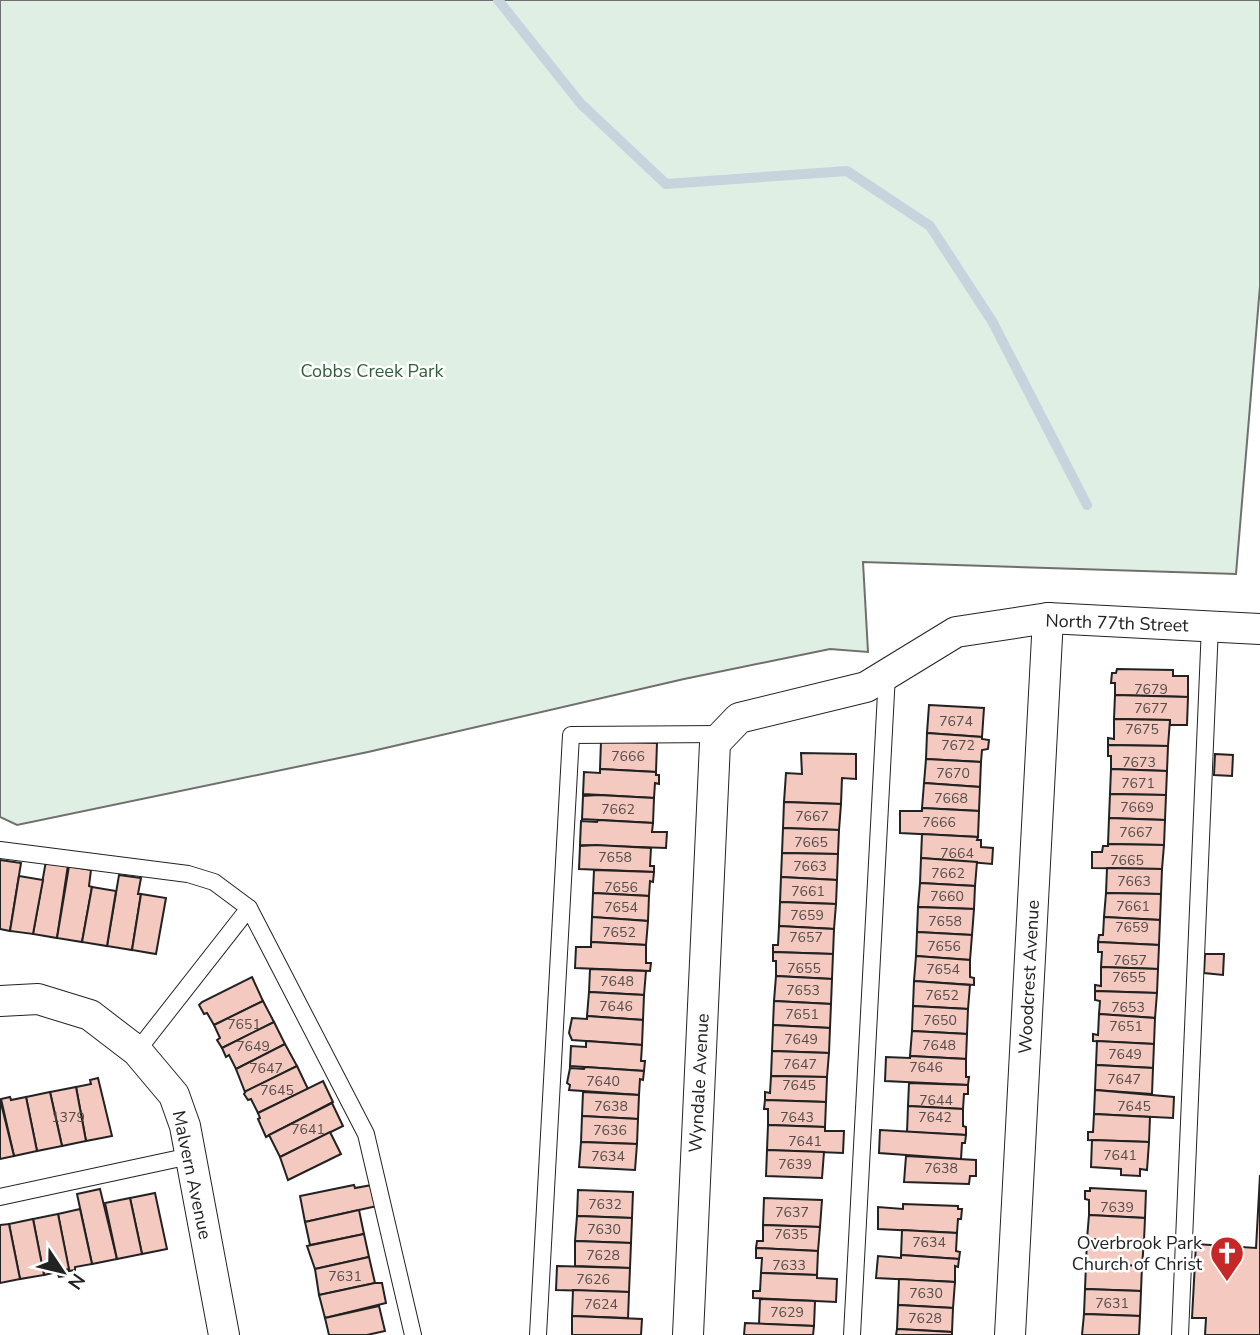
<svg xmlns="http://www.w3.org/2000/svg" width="1260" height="1335" font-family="'Nunito Sans',sans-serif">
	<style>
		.green { fill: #e0efe3; stroke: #6f6f6f; stroke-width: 2 }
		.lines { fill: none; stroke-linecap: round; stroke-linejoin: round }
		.stream { stroke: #c7d3dd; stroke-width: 10 }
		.building { fill: #f3c9c0; stroke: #222; stroke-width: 2 }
		.lane-casing { stroke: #222; stroke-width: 18 }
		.street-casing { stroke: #222; stroke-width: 32 }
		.lane { stroke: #fff; stroke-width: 16 }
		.street { stroke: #fff; stroke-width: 30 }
		.labels { text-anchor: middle; stroke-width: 5; stroke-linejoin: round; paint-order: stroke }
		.number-label { font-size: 14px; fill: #564c4a }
		.park-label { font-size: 18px; fill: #2f5e38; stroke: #fff }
		.street-label { font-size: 18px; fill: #222; stroke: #fff }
		.poi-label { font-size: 18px; fill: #222; stroke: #fff; text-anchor: end }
	</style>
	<rect width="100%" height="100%" fill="#fff"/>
	<path class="green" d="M0 0H1260V286L1236 574 863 562 868 652 830 649 684 679 368 752 17 825 0 817Z"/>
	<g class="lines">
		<path class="stream" d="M498 0 581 104 666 184 847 171 930 226 992 321 1087 505"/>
	</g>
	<g class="building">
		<path d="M1117 669 1173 670V676H1188V697L1115 695V683H1111L1112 673H1116Z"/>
		<path d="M1115 695 1188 697 1187 725H1170V720L1114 719Z"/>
		<path d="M929 705 984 708 982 737 927 733Z"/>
		<path d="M1114 719 1170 720 1168 746 1108 745V738L1114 739Z"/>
		<path d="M927 733 982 737V739L989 740 988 749 982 750 981 762 926 759Z"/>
		<path d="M601 741 657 743 656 772 600 769Z"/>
		<path d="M1108 745 1168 746 1167 771 1111 769V756H1108Z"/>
		<path d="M801 753 856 754V779L842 778 841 804 784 802 786 773 802 774Z"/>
		<path d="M1215 754 1233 755 1232 776 1214 775Z"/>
		<path d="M926 759 981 762 980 787 924 783Z"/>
		<path d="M600 769 656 772V775H659V784L655 783 654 798 583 794 584 772 600 773Z"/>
		<path d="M1111 769 1167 771 1166 795 1110 794Z"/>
		<path d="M924 783 980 787 979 811 922 808Z"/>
		<path d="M1110 794 1166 795 1165 820 1109 818Z"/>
		<path d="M598 795 654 798 653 823 582 819 583 796Z"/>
		<path d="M784 802 841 804 839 830 783 828Z"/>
		<path d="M922 808 979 811 978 837 900 833V811H922Z"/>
		<path d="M1109 818 1165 820 1164 845 1108 844Z"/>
		<path d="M598 820 653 823 652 832H667L666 848 580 845 581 821 597 822Z"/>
		<path d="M783 828 839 830 838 854 782 853Z"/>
		<path d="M922 834 978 837 977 840H981V847L993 848 992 864 921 858Z"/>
		<path d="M1108 844 1164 845 1162 869 1092 868V852H1102L1103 846H1108Z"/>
		<path d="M596 845 651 848 650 866H654V872L579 869 580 846Z"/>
		<path d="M782 853 838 854 837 880 781 877Z"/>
		<path d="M921 858 977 862 975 886 920 883Z"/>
		<path d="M0 860 21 863 10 931 0 929Z"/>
		<path d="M46 861 68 865 57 938 33 934Z"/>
		<path d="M69 866 91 870 89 886 92 887 82 942 57 938Z"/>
		<path d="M1107 868 1162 869 1161 894 1106 893Z"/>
		<path d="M594 870 654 872 653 882 650 881 649 896 593 893Z"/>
		<path d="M119 875 141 878 138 894H141L132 950 107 946Z"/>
		<path d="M19 876 43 880 33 934 10 931Z"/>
		<path d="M781 877 837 880 836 904 780 902Z"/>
		<path d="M920 883 975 886 974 909 918 907Z"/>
		<path d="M92 887 116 891 107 946 82 942Z"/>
		<path d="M593 893 649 896 648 921 592 917Z"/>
		<path d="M1106 893 1161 894 1160 920 1104 917Z"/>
		<path d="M141 894 166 898 156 954 132 950Z"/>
		<path d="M780 902 836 904 834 929 779 926Z"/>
		<path d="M918 907 974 909 972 935 917 932Z"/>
		<path d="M592 917 648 921 646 945 591 942Z"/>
		<path d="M1104 917 1160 920 1159 945 1098 942 1099 935H1103Z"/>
		<path d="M779 926 834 929 833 954 773 952V945H778Z"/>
		<path d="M917 932 972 935 970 960 916 956Z"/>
		<path d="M591 942 646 945V963H651L650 971 575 968 576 947H591Z"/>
		<path d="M1098 942 1159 945 1158 969 1101 967 1102 952H1098Z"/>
		<path d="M773 952 833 954 832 979 776 976V961H773Z"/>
		<path d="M1205 954H1224L1223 975 1204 973Z"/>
		<path d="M916 956 970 960V977L974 978V985L914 981Z"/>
		<path d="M1101 967 1158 969 1157 993 1095 991V985L1101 986Z"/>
		<path d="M590 969 646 971 644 995 589 992Z"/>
		<path d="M776 976 832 979 831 1004 774 1001Z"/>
		<path d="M252 977 263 1001 214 1025 207 1013 204 1014 199 1005 202 1002Z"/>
		<path d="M914 981 970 985 968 1009 913 1006Z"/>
		<path d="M1095 991 1157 993 1155 1018 1099 1014 1100 1001 1095 1000Z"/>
		<path d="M589 992 644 995 643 1020 587 1016Z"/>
		<path d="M263 1001 274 1022 222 1048 217 1040 220 1038 214 1025Z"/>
		<path d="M774 1001 831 1004 830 1028 773 1025Z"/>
		<path d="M913 1006 968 1009 967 1034 912 1031Z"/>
		<path d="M1099 1014 1155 1018 1154 1044 1093 1041V1034L1098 1035Z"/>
		<path d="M587 1016 643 1020 642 1045 572 1040 569 1033 572 1018 587 1019Z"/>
		<path d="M274 1022 285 1044 236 1069 229 1055 226 1057 222 1048Z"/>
		<path d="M773 1025 830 1028 829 1053 772 1051Z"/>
		<path d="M912 1031 967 1034 966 1059 910 1056Z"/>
		<path d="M586 1041 642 1045 641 1061H645L644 1071 570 1066 571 1046 586 1047Z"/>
		<path d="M1097 1041 1154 1044 1153 1068 1096 1065Z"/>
		<path d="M285 1044 297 1066 245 1092 236 1069Z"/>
		<path d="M772 1051 829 1053 827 1077 771 1076Z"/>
		<path d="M910 1056 966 1059V1077H969L968 1085 885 1081 886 1057 910 1058Z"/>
		<path d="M1096 1065 1153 1068 1152 1094 1095 1090Z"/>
		<path d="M297 1066 308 1089 258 1113 251 1099 248 1100 244 1094 246 1091Z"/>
		<path d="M585 1067 644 1071 643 1080 640 1079 639 1095 569 1090 570 1085 567 1083 570 1068 584 1069Z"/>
		<path d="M771 1076 827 1077 826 1102 765 1100V1092L770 1093Z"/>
		<path d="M98 1078 112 1136 86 1141 76 1087 91 1084 90 1080Z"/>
		<path d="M323 1081 333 1102 266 1137 258 1119 260 1118 258 1113Z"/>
		<path d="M909 1083 968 1085V1094H964L963 1109 908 1106Z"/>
		<path d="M76 1087 86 1141 62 1146 50 1092Z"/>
		<path d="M1095 1090 1174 1097 1173 1118 1094 1114Z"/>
		<path d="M50 1092 62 1146 37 1151 26 1097Z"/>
		<path d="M583 1092 639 1095 638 1119 582 1116Z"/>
		<path d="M10 1097 11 1100 26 1097 37 1151 14 1156 1 1099Z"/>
		<path d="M0 1099 14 1156 0 1159Z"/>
		<path d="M765 1100 826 1102 825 1127 768 1125V1109H764Z"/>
		<path d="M332 1103 343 1126 280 1157 269 1135Z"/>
		<path d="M908 1106 963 1109V1126L966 1127V1135L907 1132Z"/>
		<path d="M1094 1114 1150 1117 1149 1142 1088 1140V1132H1093Z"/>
		<path d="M582 1116 638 1119 637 1144 581 1142Z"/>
		<path d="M768 1125 825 1127V1131H844L843 1153 767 1150Z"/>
		<path d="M880 1130 966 1135 965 1143H962L961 1159 879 1153Z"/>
		<path d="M330 1132 341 1154 288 1180 280 1157Z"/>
		<path d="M1092 1140 1149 1142 1147 1170 1140 1169V1176L1121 1175V1169L1091 1167Z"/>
		<path d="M581 1142 637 1144 635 1170 579 1167Z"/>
		<path d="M767 1150 824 1152 822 1178 766 1176Z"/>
		<path d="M906 1156 976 1160V1176H970L969 1184 904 1182Z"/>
		<path d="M1260 1175V1335H1205L1206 1318H1192L1196 1244 1256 1248Z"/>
		<path d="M354 1185 355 1188 372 1185 377 1206 305 1222 300 1196Z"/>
		<path d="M1090 1188 1146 1191 1145 1218 1089 1215V1200L1085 1199V1191H1090Z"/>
		<path d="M100 1189 117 1259 92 1264 77 1194Z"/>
		<path d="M578 1190 633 1192 632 1218 577 1216Z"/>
		<path d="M155 1193 167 1249 142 1254 130 1198Z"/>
		<path d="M130 1198 142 1254 117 1259 105 1203Z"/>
		<path d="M764 1198 822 1200 820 1227 763 1225Z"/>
		<path d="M903 1204 958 1206V1209H962L961 1219H958L957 1233 878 1229V1207L903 1209Z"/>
		<path d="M80 1209 92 1264 75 1267V1270L69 1271 58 1214Z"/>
		<path d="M359 1210 364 1234 310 1245 305 1222Z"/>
		<path d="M58 1214 69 1269 65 1270 66 1276 59 1277 57 1272 44 1275 33 1219Z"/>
		<path d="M1089 1215 1145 1218 1144 1241 1087 1239Z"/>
		<path d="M577 1216 632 1218 631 1243 575 1241Z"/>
		<path d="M33 1219 44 1275 20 1279 9 1224Z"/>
		<path d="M9 1224 20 1279 0 1283V1225Z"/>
		<path d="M763 1225 820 1227 818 1251 756 1248 757 1241H763Z"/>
		<path d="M902 1230 957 1233 956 1251 960 1252 959 1259 901 1255Z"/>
		<path d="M364 1234 369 1257 315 1269 307 1246Z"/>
		<path d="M1087 1239 1144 1241 1142 1266 1086 1264Z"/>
		<path d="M575 1241 631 1243 630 1268 575 1266Z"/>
		<path d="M756 1248 818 1251 817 1275 761 1273 762 1258H756Z"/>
		<path d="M901 1255 959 1259 958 1267 955 1266V1282L876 1278 878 1256 901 1258Z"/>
		<path d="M369 1257 375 1283 319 1295 315 1269Z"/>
		<path d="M1086 1264 1142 1266 1141 1291 1085 1289Z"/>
		<path d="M557 1266 630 1268 629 1292 556 1290Z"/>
		<path d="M761 1273 817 1275V1278L837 1279 836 1302 753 1298V1291H760Z"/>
		<path d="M899 1279 955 1282 953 1308 898 1305Z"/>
		<path d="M375 1283H382L386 1303 325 1318 319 1295Z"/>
		<path d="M1085 1289 1141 1291 1140 1316 1084 1314Z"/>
		<path d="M573 1290 629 1292 628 1318 572 1316Z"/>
		<path d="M760 1299 815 1301 814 1326 759 1324Z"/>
		<path d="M898 1305 953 1308 952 1332 897 1329Z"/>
		<path d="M379 1306 385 1331 367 1335H329L325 1318Z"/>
		<path d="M1084 1314 1140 1316 1139 1335H1082Z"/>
		<path d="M572 1316 642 1319 641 1335H572Z"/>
		<path d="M745 1323 814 1326 813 1335H744Z"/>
		<path d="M897 1329 952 1332V1335H896Z"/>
	</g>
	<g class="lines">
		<g class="lane-casing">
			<g id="lane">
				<path d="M0 850 188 874 214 882 249 908"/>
				<path d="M137 1051 249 908 366 1134 413 1335"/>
				<path d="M0 1197 190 1156"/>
				<path d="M538 1335 571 735 722 734"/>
				<path d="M852 1335 887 674"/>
				<path d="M1180 1335 1210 626"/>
			</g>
		</g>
		<g class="street-casing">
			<g id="street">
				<path d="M0 1001 38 999 90 1015 137 1051 174 1095 185 1126 224 1335"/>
				<path d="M688 1335 715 743 739 718 866 687 956 632 1048 618 1260 629"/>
				<path d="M1010 1335 1048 618"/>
			</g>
		</g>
		<use href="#lane" class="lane"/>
		<use href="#street" class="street"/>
	</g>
	<defs>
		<g id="church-pin" transform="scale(1.75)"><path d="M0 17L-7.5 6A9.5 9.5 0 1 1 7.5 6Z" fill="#c62828" stroke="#fff"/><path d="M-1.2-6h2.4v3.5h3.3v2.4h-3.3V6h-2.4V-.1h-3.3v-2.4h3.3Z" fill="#fff"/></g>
	</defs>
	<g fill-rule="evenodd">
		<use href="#church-pin" x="1227" y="1253"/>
	</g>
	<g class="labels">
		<g class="number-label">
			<text x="1151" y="694">7679</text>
			<text x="1151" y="713">7677</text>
			<text x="956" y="726">7674</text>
			<text x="1142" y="734">7675</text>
			<text x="958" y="750">7672</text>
			<text x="628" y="761">7666</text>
			<text x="1139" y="767">7673</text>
			<text x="953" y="778">7670</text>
			<text x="1138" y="788">7671</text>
			<text x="951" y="803">7668</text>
			<text x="1137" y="812">7669</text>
			<text x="618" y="814">7662</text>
			<text x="812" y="821">7667</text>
			<text x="939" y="827">7666</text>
			<text x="1136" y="837">7667</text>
			<text x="811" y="847">7665</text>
			<text x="957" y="858">7664</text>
			<text x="615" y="862">7658</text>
			<text x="1127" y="865">7665</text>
			<text x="810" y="871">7663</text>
			<text x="948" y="878">7662</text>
			<text x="1134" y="886">7663</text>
			<text x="621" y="892">7656</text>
			<text x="808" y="896">7661</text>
			<text x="947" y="901">7660</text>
			<text x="1133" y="911">7661</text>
			<text x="621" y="912">7654</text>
			<text x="807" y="920">7659</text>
			<text x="945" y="926">7658</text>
			<text x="1132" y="932">7659</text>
			<text x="619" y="937">7652</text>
			<text x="806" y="942">7657</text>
			<text x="944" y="951">7656</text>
			<text x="1130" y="965">7657</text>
			<text x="804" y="973">7655</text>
			<text x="943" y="974">7654</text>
			<text x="1129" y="982">7655</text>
			<text x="617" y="986">7648</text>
			<text x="803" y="995">7653</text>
			<text x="942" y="1000">7652</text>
			<text x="616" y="1011">7646</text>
			<text x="1128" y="1012">7653</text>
			<text x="802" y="1019">7651</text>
			<text x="940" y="1025">7650</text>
			<text x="244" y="1029">7651</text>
			<text x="1126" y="1031">7651</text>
			<text x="801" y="1044">7649</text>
			<text x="939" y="1050">7648</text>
			<text x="253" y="1051">7649</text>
			<text x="1125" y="1059">7649</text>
			<text x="800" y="1069">7647</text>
			<text x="926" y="1072">7646</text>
			<text x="266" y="1073">7647</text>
			<text x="1124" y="1084">7647</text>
			<text x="603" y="1086">7640</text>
			<text x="799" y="1090">7645</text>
			<text x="277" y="1095">7645</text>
			<text x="936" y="1105">7644</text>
			<text x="611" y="1111">7638</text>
			<text x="1134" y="1111">7645</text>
			<text x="68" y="1122">1379</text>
			<text x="797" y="1122">7643</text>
			<text x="935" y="1122">7642</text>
			<text x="308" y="1134">7641</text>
			<text x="610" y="1135">7636</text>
			<text x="805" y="1146">7641</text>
			<text x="1120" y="1160">7641</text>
			<text x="608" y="1161">7634</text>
			<text x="795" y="1169">7639</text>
			<text x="941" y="1173">7638</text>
			<text x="605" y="1209">7632</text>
			<text x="1117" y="1212">7639</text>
			<text x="792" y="1217">7637</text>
			<text x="604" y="1234">7630</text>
			<text x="791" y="1239">7635</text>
			<text x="929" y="1247">7634</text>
			<text x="603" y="1260">7628</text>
			<text x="789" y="1270">7633</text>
			<text x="345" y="1281">7631</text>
			<text x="593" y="1284">7626</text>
			<text x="926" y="1298">7630</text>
			<text x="1112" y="1308">7631</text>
			<text x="601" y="1309">7624</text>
			<text x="787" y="1317">7629</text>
			<text x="925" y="1323">7628</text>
		</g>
		<g class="park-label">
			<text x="372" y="377">Cobbs Creek Park</text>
		</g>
		<g class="street-label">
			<text transform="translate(1117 623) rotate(2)" y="6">North 77th Street</text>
			<text transform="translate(1029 977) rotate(-87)" y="6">Woodcrest Avenue</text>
			<text transform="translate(699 1083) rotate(-87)" y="6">Wyndale Avenue</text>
			<text transform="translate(192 1175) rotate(78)" y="6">Malvern Avenue</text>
		</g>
		<g class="poi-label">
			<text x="1202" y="1249">Overbrook Park<tspan x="1202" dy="21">Church of Christ</tspan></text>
		</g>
	</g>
	<g transform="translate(63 1272) rotate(125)" stroke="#ffffff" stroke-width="5" paint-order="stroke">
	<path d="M0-5L12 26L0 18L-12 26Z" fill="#222222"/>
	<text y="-10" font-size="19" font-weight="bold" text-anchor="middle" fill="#222222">N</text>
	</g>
</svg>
